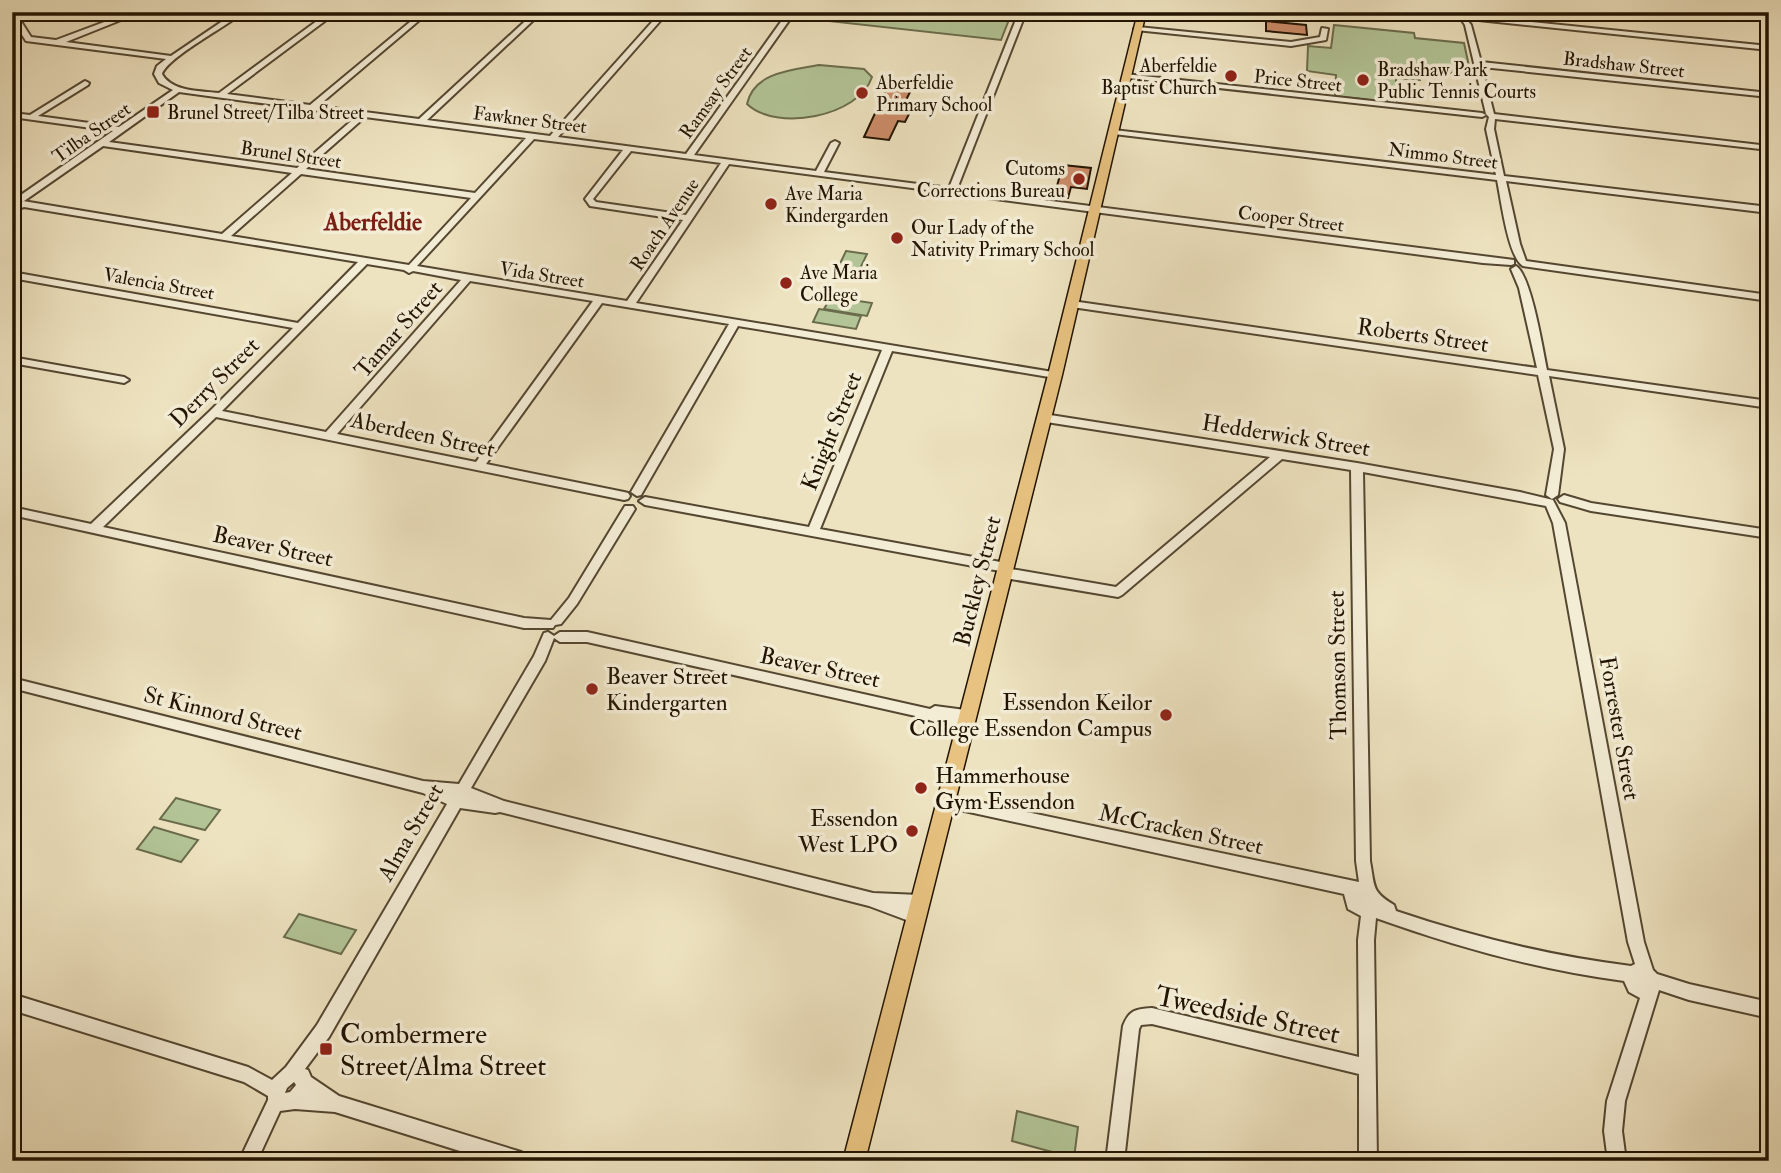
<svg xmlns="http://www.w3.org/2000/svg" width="1781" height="1173" font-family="'IM FELL Double Pica',serif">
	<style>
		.green { fill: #b3c597; stroke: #6a6c4c; stroke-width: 2 }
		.building { fill: #cc8c69; stroke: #211301; stroke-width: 2 }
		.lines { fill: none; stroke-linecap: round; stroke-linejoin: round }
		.minor-casing { stroke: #544731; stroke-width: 4 }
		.major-casing { stroke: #211301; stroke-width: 3 }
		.minor { fill: #f4edd6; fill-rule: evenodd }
		.major { fill: #e7c280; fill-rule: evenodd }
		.poi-dot { fill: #8f2418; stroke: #f4edd6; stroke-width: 2.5 }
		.labels { text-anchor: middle; stroke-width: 7; stroke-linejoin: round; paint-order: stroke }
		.far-street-label { font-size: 19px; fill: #211301; stroke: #f4edd6 }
		.far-poi-label { font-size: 19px; fill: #211301; stroke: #f4edd6; text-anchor: start }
		.street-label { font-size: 23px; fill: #211301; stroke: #f4edd6 }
		.poi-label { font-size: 23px; fill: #211301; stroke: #f4edd6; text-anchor: start }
		.far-district-label { font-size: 24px; font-weight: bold; fill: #7a1f14; stroke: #f4edd6 }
		.near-street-label { font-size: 28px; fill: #211301; stroke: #f4edd6 }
		.near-poi-label { font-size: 28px; fill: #211301; stroke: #f4edd6; text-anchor: start }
	</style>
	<rect width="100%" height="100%" fill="#eee3c0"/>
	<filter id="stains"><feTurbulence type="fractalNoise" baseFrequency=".00286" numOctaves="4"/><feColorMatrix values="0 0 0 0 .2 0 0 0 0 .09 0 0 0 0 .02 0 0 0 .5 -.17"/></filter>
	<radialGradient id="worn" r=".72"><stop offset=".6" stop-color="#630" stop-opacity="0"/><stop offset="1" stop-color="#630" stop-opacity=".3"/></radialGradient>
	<g class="green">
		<path d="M795 12H1012L1001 40 792 17Z"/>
		<path d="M1334 25 1414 33 1415 38 1464 43 1471 75 1420 70V80L1396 78V103L1335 96 1336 75 1307 71 1308 46 1331 48Z"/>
		<path d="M819 65 864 69 872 77C859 117 776 132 747 104 754 72 792 70 819 65Z"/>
		<path d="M846 251 867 254 856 277 835 274Z"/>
		<path d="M831 297H832L872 303 867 316 824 309Z"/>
		<path d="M819 309 861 316 856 329 813 322Z"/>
		<path d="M176 798 220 810 205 830 160 819Z"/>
		<path d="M154 827 198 840 181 862 137 849Z"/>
		<path d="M299 914 356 930 341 954 284 937Z"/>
		<path d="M1017 1111 1078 1127 1074 1158 1012 1141Z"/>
	</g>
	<g class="building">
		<path d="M1266 21 1306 25 1307 35 1266 31Z"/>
		<path d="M890 81 914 84 904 104 913 106 905 122 898 121 889 140 864 137Z"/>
		<path d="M1063 165 1091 168 1087 189 1071 187 1068 198 1054 196Z"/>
	</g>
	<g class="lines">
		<g class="minor-casing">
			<g id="minor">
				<path d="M12 12H15L31 37 56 40 131 12H141L66 42 171 56 236 12H244C227 26 168 57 162 74 172 92 201 91 219 93L329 12H337L227 94 310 105 422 12H429L318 106 419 119 535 12H542L427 120 550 136 661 12H668L558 137 686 154 788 12H795L694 155 816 171 831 143 835 141 839 143 824 172 949 188 1019 12H1026L957 189 1514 260V264L1511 265 1483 263 729 164 636 303 1059 373 1060 375 1055 378 892 351 820 529 1006 563 1010 565 1011 569 1116 587 1270 457 1040 421 1039 418 1044 414 1357 463 1520 492 1553 500 1565 523 1644 942 1653 970 1657 974 1689 984 1769 1002V1018L1689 1000 1659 990 1625 1101 1622 1131 1626 1161H1608L1604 1131 1607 1101 1640 998 1629 992 1624 981C1539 970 1457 947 1376 918L1374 940 1377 1161H1359V1074L1152 1024 1141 1025 1139 1029 1124 1161H1106L1123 1026C1129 1010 1136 1009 1152 1008L1359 1057 1358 940 1361 916 1348 909 1344 894 946 807 941 806 939 801 941 796 946 795 1359 882 1356 861 1351 470 1282 459 1122 595 1118 597 1005 578 1001 576 1000 571 645 505 639 501 645 497 809 527 882 350 738 326 641 495 637 496 631 492 729 324 602 303 486 464 624 492 628 493 630 496 628 499 624 500 216 417 103 527 524 618 551 620 569 598 625 506H633L635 509 577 604 561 624 555 625 553 628H524L12 515V507L91 524 210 411 293 328 12 278V272L298 323 358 262 24 207 12 211V205L23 201 222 234 292 173 103 146 24 201H18V197L113 131 12 117V113L30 115 85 81 89 83 88 85 38 116 119 127 173 90 159 83 154 74 157 66 166 59 26 41 12 19ZM179 92 357 116 297 168 109 142ZM365 117 526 138 475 193 306 169ZM534 139 623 150 585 199 590 206 683 220 627 301 417 266ZM631 151 721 163 686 215 596 202 593 199ZM301 174 471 198 409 265 231 236ZM367 264 404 270 409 273 413 271 461 280 326 432 222 411ZM470 281 593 301 476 462 337 434ZM1363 472 1546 506 1553 523 1628 942 1635 964 1631 966C1551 956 1473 937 1396 911L1394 905C1371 891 1375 887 1370 861Z"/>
				<path d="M1409 12H1435L1464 16 1471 25 1481 62 1769 93V97L1482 67 1494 114 1769 146V150L1495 119 1494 129 1504 176 1769 207V213L1506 181 1520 244 1526 261 1769 295V301L1523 266C1508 257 1501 199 1497 180L1114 134 1110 132 1114 130 1496 175 1486 129 1489 117 1486 114 1465 25 1461 19Z"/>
				<path d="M1471 16 1769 46V50L1469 19V17Z"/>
				<path d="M1138 27 1291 42 1320 37 1322 28 1328 29 1326 40 1291 46 1136 30 1134 29Z"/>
				<path d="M1125 74 1482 113 1486 115 1482 117 1128 78 1124 76Z"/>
				<path d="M1516 266C1531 275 1543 350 1547 370L1769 401V408L1549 376 1564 449 1558 495 1552 499 1546 495 1554 449 1538 375 1072 307 1067 304 1072 301 1537 368 1519 288 1511 269Z"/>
				<path d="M12 357 124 377 129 380 124 383 12 363Z"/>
				<path d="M1564 495 1591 503 1769 530V538L1591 511 1560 502 1558 499Z"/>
				<path d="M548 632 554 636 560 632H587L930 709 935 706 973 711 975 715 973 719 966 720 970 722 972 726 970 730 965 732 920 717 587 642H560L554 638 545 661 471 788 504 801 873 893 920 895 925 897 928 902 925 907 915 909 922 912 925 917 922 922 917 924 869 906 500 812 495 813 460 808 329 1037 305 1069 308 1070 311 1077 339 1096 521 1152 527 1155 530 1161H492L335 1112 295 1109 280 1111 257 1161H239L268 1100V1096L244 1082 12 1010V994L248 1067 272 1080 286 1067 317 1025 447 804 423 793 12 688V678L423 781 459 784 534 656 544 633ZM294 1082 296 1085 290 1092 285 1093 287 1088Z"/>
			</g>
		</g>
		<g class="major-casing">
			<path id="major" d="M1138 12H1146L1062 375 865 1161H843L1048 375Z"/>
		</g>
		<use href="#minor" class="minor"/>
		<use href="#major" class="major"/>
	</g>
	<g class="poi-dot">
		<circle cx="1231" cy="76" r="7"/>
		<circle cx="1363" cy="80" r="7"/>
		<circle cx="862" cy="93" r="7"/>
		<rect x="146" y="105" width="14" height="14" rx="3.5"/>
		<circle cx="1079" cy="179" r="7"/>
		<circle cx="771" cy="204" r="7"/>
		<circle cx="897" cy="238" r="7"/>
		<circle cx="786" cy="283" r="7"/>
		<circle cx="592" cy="689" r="7"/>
		<circle cx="1166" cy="715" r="7"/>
		<circle cx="921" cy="788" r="7"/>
		<circle cx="912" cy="831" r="7"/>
		<rect x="319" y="1042" width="14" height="14" rx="3.5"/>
	</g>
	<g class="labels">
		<g class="far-street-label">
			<text transform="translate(1624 64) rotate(6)" y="7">Bradshaw Street</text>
			<text transform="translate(1298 80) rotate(6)" y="7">Price Street</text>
			<text transform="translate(715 92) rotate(-54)" y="7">Ramsay Street</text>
			<text transform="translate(530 119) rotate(7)" y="7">Fawkner Street</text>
			<text transform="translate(91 132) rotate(-35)" y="7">Tilba Street</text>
			<text transform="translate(291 154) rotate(8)" y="7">Brunel Street</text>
			<text transform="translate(1443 155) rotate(7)" y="7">Nimmo Street</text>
			<text transform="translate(1291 218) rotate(7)" y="7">Cooper Street</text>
			<text transform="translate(664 224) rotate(-56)" y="7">Roach Avenue</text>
			<text transform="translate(542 274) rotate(9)" y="7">Vida Street</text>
			<text transform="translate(159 283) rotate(10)" y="7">Valencia Street</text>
		</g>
		<g class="far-poi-label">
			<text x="1217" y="72" text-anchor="end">Aberfeldie<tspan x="1217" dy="22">Baptist Church</tspan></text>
			<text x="1377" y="76">Bradshaw Park<tspan x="1377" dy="22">Public Tennis Courts</tspan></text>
			<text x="876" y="89">Aberfeldie<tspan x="876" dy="22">Primary School</tspan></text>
			<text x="167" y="119">Brunel Street/Tilba Street</text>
			<text x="1065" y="175" text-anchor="end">Cutoms<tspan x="1065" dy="22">Corrections Bureau</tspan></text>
			<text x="785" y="200">Ave Maria<tspan x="785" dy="22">Kindergarden</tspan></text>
			<text x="911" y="234">Our Lady of the<tspan x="911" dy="22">Nativity Primary School</tspan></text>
			<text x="800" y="279">Ave Maria<tspan x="800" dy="22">College</tspan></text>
		</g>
		<g class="street-label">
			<text transform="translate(398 329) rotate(-49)" y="8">Tamar Street</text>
			<text transform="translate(1423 335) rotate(8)" y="8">Roberts Street</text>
			<text transform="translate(214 382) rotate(-45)" y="8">Derry Street</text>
			<text transform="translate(831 431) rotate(-68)" y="8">Knight Street</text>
			<text transform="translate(423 434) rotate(12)" y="8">Aberdeen Street</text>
			<text transform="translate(1286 435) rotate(9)" y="8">Hedderwick Street</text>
			<text transform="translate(273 546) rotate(12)" y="8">Beaver Street</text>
			<text transform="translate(977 581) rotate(-76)" y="8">Buckley Street</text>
			<text transform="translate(1337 665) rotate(-91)" y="8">Thomson Street</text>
			<text transform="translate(820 667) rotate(12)" y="8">Beaver Street</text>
			<text transform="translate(223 713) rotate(14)" y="8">St Kinnord Street</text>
			<text transform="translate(1620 728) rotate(80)" y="8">Forrester Street</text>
			<text transform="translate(1181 829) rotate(12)" y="8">McCracken Street</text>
			<text transform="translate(410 832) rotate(-60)" y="8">Alma Street</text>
		</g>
		<g class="poi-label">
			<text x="606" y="684">Beaver Street<tspan x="606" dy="26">Kindergarten</tspan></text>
			<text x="1152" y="710" text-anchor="end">Essendon Keilor<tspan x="1152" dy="26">College Essendon Campus</tspan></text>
			<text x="935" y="783">Hammerhouse<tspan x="935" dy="26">Gym Essendon</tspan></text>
			<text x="898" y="826" text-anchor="end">Essendon<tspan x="898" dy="26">West LPO</tspan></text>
		</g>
		<g class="far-district-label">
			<text x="373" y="230">Aberfeldie</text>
		</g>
		<g class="near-street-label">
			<text transform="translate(1248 1014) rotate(12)" y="10">Tweedside Street</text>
		</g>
		<g class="near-poi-label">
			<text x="340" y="1043">Combermere<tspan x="340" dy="32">Street/Alma Street</tspan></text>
		</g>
	</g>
	<rect width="1781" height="1173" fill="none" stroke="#eee3c0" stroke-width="42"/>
	<rect x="14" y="14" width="1753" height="1145" fill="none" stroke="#211301" stroke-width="3.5"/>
	<rect x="21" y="21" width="1739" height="1131" fill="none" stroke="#211301" stroke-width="2"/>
	<rect width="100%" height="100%" filter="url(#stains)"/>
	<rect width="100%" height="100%" fill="url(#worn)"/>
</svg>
